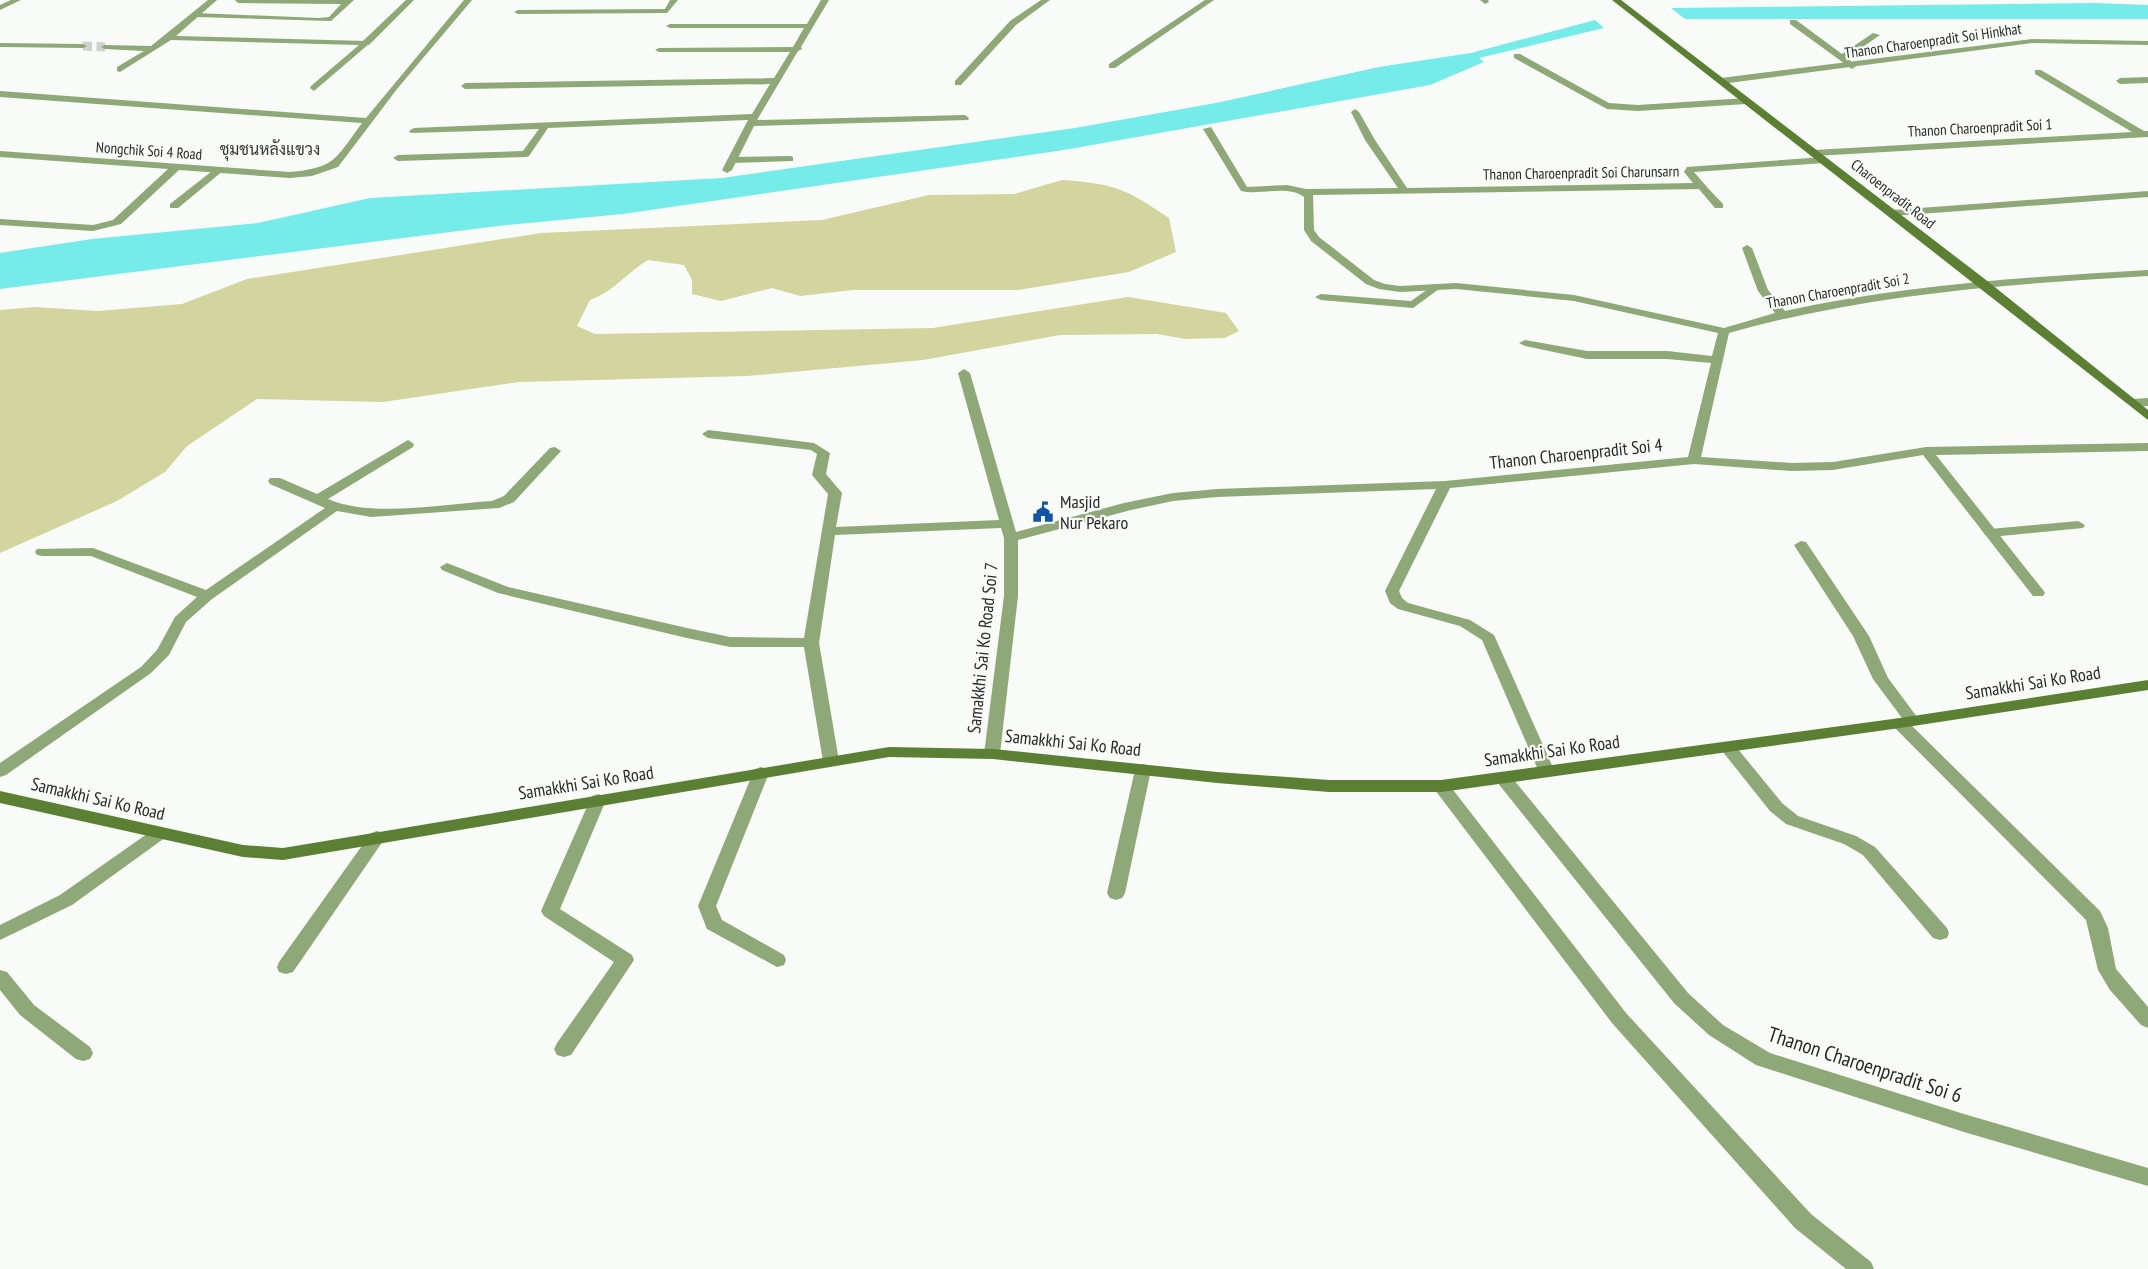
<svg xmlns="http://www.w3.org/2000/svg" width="2148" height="1269" font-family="'PT Sans Narrow',Sarabun,sans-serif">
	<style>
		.green { fill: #d3d59e }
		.water { fill: #75ece9 }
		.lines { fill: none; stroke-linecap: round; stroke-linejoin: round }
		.street-tunnel { stroke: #ced1ce; stroke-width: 9; stroke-dasharray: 9 4.5; stroke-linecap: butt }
		.lane { fill: #8ea877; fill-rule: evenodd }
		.street { fill: #8ea877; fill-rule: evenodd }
		.secondary { fill: #5b8033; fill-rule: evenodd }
		.labels { text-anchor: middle; stroke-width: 4.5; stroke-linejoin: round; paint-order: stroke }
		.far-street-label { font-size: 15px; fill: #282928; stroke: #f8fbf8 }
		.far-neighbourhood-label { font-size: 16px; fill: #363937; stroke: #f8fbf8 }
		.street-label { font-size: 18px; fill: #282928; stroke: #f8fbf8 }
		.poi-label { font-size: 18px; fill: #282928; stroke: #f8fbf8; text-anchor: start }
		.near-street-label { font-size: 21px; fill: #282928; stroke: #f8fbf8 }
	</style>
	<rect width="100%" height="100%" fill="#f8fbf8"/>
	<path class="green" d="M1062 180C1115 184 1125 188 1169 218L1176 252 1129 272 1018 290H853L800 296 772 288 721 301 692 294V280L684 265 648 260C625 274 616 290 590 300L577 326 595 334 933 328 1128 297 1226 313 1239 331 1225 338 1186 339 1157 334 1060 335 923 360 747 376 519 382 383 402 257 399 187 446 165 472 117 501 0 553V310L34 307 98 311 182 304 247 279 541 233 822 220 929 195 1014 194Z"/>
	<g class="water">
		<path d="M2093 3 2148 5V19H1685L1671 8Z"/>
		<path d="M1595 20 1604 28 1479 58 1484 62 1430 85 1064 150 623 214 498 226 0 289V253L92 239 258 223 370 198 722 178 1075 128 1216 103 1379 67 1471 53Z"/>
	</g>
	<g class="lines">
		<path class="street-tunnel" d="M83 46 105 47"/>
		<g class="lane">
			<path d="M235 0H354L331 21 196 17 192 15 196 13 319 18 329 17 341 4 238 3Z"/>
			<path d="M406 0H414L369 45H363V41Z"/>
			<path d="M1790 20H1796L1842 54 1873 33 1880 35 1847 58 1856 66 1852 69 1790 24Z"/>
			<path d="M1514 54H1520L1609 103 1638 105 1746 98 1750 101 1746 104 1638 111 1607 109 1514 58Z"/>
			<path d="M790 156 793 157V161L732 163 727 160 732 157Z"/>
			<path d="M216 168 224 170 178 208H170V204Z"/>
			<path d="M1698 184H1704L1723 204V208H1715L1698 188Z"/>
			<path d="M1435 284 1440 287 1439 289 1413 308 1321 300 1315 297 1321 294 1411 301Z"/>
			<path d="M2148 398V406L2133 407 2127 403 2133 399Z"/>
			<path d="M2078 521 2085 525 2083 528 1990 537 1983 533 1990 529Z"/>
			<path d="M1727 742 1733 743 1782 803 1798 816 1856 836 1875 847 1947 928 1949 933 1947 938 1940 940 1933 938 1863 855 1844 844 1786 824 1770 811 1719 747Z"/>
			<path d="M761 767 767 769 769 773 716 906 722 920 784 955 786 960 784 965 777 967 707 929 698 906 753 773 755 769Z"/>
			<path d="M160 827 166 829 169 833 166 837 72 905 0 940V925L60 895 154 829Z"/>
			<path d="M377 831 383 833 386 837 383 841 293 972 286 974 279 972 277 967 279 962 371 833Z"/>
			<path d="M0 970 7 972 34 1005 90 1047 93 1053 90 1059 83 1061 76 1059 20 1015 0 990Z"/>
		</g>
		<g class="street">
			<path d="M11 0H21L0 10V5Z"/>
			<path d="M208 0H217L176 36 366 41 370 43 314 91 310 88 311 86 359 45 171 40 120 72 117 71V67L144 51 105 49 101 47 105 45 151 46Z"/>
			<path d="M464 0H472L397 89 338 167 312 176 290 178 179 170 121 224 93 231 0 225V219L93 225 113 220 168 169 0 157V151L290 172C336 168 336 158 362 123L0 97V91L366 118Z"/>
			<path d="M670 0H678L667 13 518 14 514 12 518 10 665 9Z"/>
			<path d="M821 0H829L801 47 802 49 798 51 757 120 965 115 969 118 968 120 754 126 732 170 727 173 722 170 748 120 548 128 529 156 526 157 398 161 393 158 398 155 523 151 539 129 411 133 409 131 414 128 752 114 770 84 465 89 461 86 465 83 774 78 790 52H659L655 50 659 48 793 47 804 28H670L666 26 670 24H807Z"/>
			<path d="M1041 0H1050L1016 25 961 85H955V81L1010 21Z"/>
			<path d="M1205 0H1214L1115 68H1109V64Z"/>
			<path d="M1480 0H1488L1489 2 1485 4Z"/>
			<path d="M2032 39 2148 41V45L2032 43 1721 84 1717 81 1721 78Z"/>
			<path d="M0 43 83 44 87 46 83 48 0 47Z"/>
			<path d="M2035 70H2041L2144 131H2148V137L1814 156 1809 153 1814 150 2132 132 2035 74Z"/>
			<path d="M2148 77V83L2120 84 2116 81 2120 78Z"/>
			<path d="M1355 109 1359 112 1375 140 1407 188 1693 183 1684 172 1687 167 1824 157 1829 160 1824 163 1694 172 1706 186 1701 189 1313 195 1314 230 1319 237 1374 280 1385 284 1400 286 1456 283 1574 295 1724 328 1775 313 1758 291 1742 248 1747 245 1752 248 1768 290 1785 311C1905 285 2026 277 2148 270V276C2006 284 1867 294 1729 333L1701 457 1792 463 1833 462 1926 447 2148 443V451L1936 455 2043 590 2045 593 2043 596H2033L1923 455 1833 470 1792 471 1694 464 1450 488 1399 591 1402 598 1408 603 1470 620 1494 635 1555 772 1553 776H1541L1539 772 1482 640 1460 626 1398 609 1390 603 1385 591 1436 489 1217 497 1173 501 1131 510 1018 540V596L1000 754 992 759 984 754 1004 596V538L1001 528 835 535 819 643 839 761 837 765H825L823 761 804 647H730L687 638 498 593 442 570 440 567 447 563 508 587 687 628 730 637 804 638 828 494 812 475 817 454 811 450 708 438 702 434 708 430 814 443 830 453 826 474 842 493 836 527 999 520 958 373 964 369 970 373 1016 532 1124 503 1173 493 1217 489 1445 481 1688 457 1711 363 1667 359H1587L1525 346 1519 343 1525 340 1587 351H1667L1712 356 1718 333 1574 301 1456 289 1400 292 1379 289 1366 284 1311 241 1304 230V197C1287 184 1260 196 1241 191L1203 129 1211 127 1247 187 1287 185 1306 189 1398 188 1365 140 1351 112Z"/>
			<path d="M2148 191V197L1893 216 1888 213 1893 210Z"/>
			<path d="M408 440 414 444 413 447 328 499C371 518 444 504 492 501L504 496 550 448 555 447 561 451 514 502 499 508 371 517 337 511 212 599 186 622 169 655 151 673 6 775 0 777V763L141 667 157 650 175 617 197 597 91 556H42L37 555 35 552 37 549 93 548 206 590 325 508 270 484 268 481 270 478H280L317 494Z"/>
			<path d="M1801 541 1806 542 1869 636 1888 678 1920 721 1912 726 2100 911 2108 928 2116 969 2148 1007V1028L2141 1025 2110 990 2098 970 2086 920 1894 727 1892 723 1894 719 1902 718 1873 679 1853 636 1794 545Z"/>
			<path d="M1143 764 1149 766 1151 770 1125 893 1122 898 1116 900 1110 898 1107 893 1135 770 1137 766Z"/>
			<path d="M1503 772 1509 774 1688 993 1723 1025 1770 1053 1964 1114 2148 1168V1186L1964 1132 1756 1065 1709 1035 1674 1003 1497 782 1495 778 1497 774Z"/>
			<path d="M1441 780 1447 782 1626 1013 1811 1214 1871 1262 1874 1269H1846L1795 1228 1612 1023 1435 790 1433 786 1435 782Z"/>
			<path d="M598 794 604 796 606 800 560 909 632 955 634 960 571 1055 564 1057 557 1055 554 1049 557 1043 614 962 544 916 541 911 590 800 592 796Z"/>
		</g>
		<g class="secondary">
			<path d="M1612 0H1621L1986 280 2148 410V420Z"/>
			<path d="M2148 680V690L1900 728 1441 792H1329L1217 783 993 759 889 757 283 860 243 857 0 803V791L243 845 283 848 889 747 993 749 1217 772 1329 780H1441L1900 718Z"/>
		</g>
	</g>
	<defs>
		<g id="civic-bare" transform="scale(1.62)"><path d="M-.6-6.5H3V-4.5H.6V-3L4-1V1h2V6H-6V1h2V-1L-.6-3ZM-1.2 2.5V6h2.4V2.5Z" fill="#1454a5" stroke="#f8fbf8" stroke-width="2.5" paint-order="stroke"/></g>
	</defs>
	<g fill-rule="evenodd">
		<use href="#civic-bare" x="1043" y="512"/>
	</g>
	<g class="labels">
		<g class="far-street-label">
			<text transform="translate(1933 41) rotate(-8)" y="5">Thanon Charoenpradit Soi Hinkhat</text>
			<text transform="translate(1980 128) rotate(-3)" y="5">Thanon Charoenpradit Soi 1</text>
			<text transform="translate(149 151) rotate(4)" y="5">Nongchik Soi 4 Road</text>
			<text transform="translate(1581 173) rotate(-1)" y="5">Thanon Charoenpradit Soi Charunsarn</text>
			<text transform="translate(1893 194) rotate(38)" y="5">Charoenpradit Road</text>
			<text transform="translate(1838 291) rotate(-10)" y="5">Thanon Charoenpradit Soi 2</text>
		</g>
		<g class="far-neighbourhood-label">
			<text x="270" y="155">ชุมชนหลังแขวง</text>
		</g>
		<g class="street-label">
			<text transform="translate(1576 454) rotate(-6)" y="6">Thanon Charoenpradit Soi 4</text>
			<text transform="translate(983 648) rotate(-84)" y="6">Samakkhi Sai Ko Road Soi 7</text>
			<text transform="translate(2033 683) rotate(-9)" y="6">Samakkhi Sai Ko Road</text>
			<text transform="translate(1073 743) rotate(6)" y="6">Samakkhi Sai Ko Road</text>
			<text transform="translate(1552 751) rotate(-8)" y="6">Samakkhi Sai Ko Road</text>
			<text transform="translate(586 783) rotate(-9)" y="6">Samakkhi Sai Ko Road</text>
			<text transform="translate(98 799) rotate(13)" y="6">Samakkhi Sai Ko Road</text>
		</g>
		<g class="poi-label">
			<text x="1060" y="508">Masjid<tspan x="1060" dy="21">Nur Pekaro</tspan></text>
		</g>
		<g class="near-street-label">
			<text transform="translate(1865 1065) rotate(18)" y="7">Thanon Charoenpradit Soi 6</text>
		</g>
	</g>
</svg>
